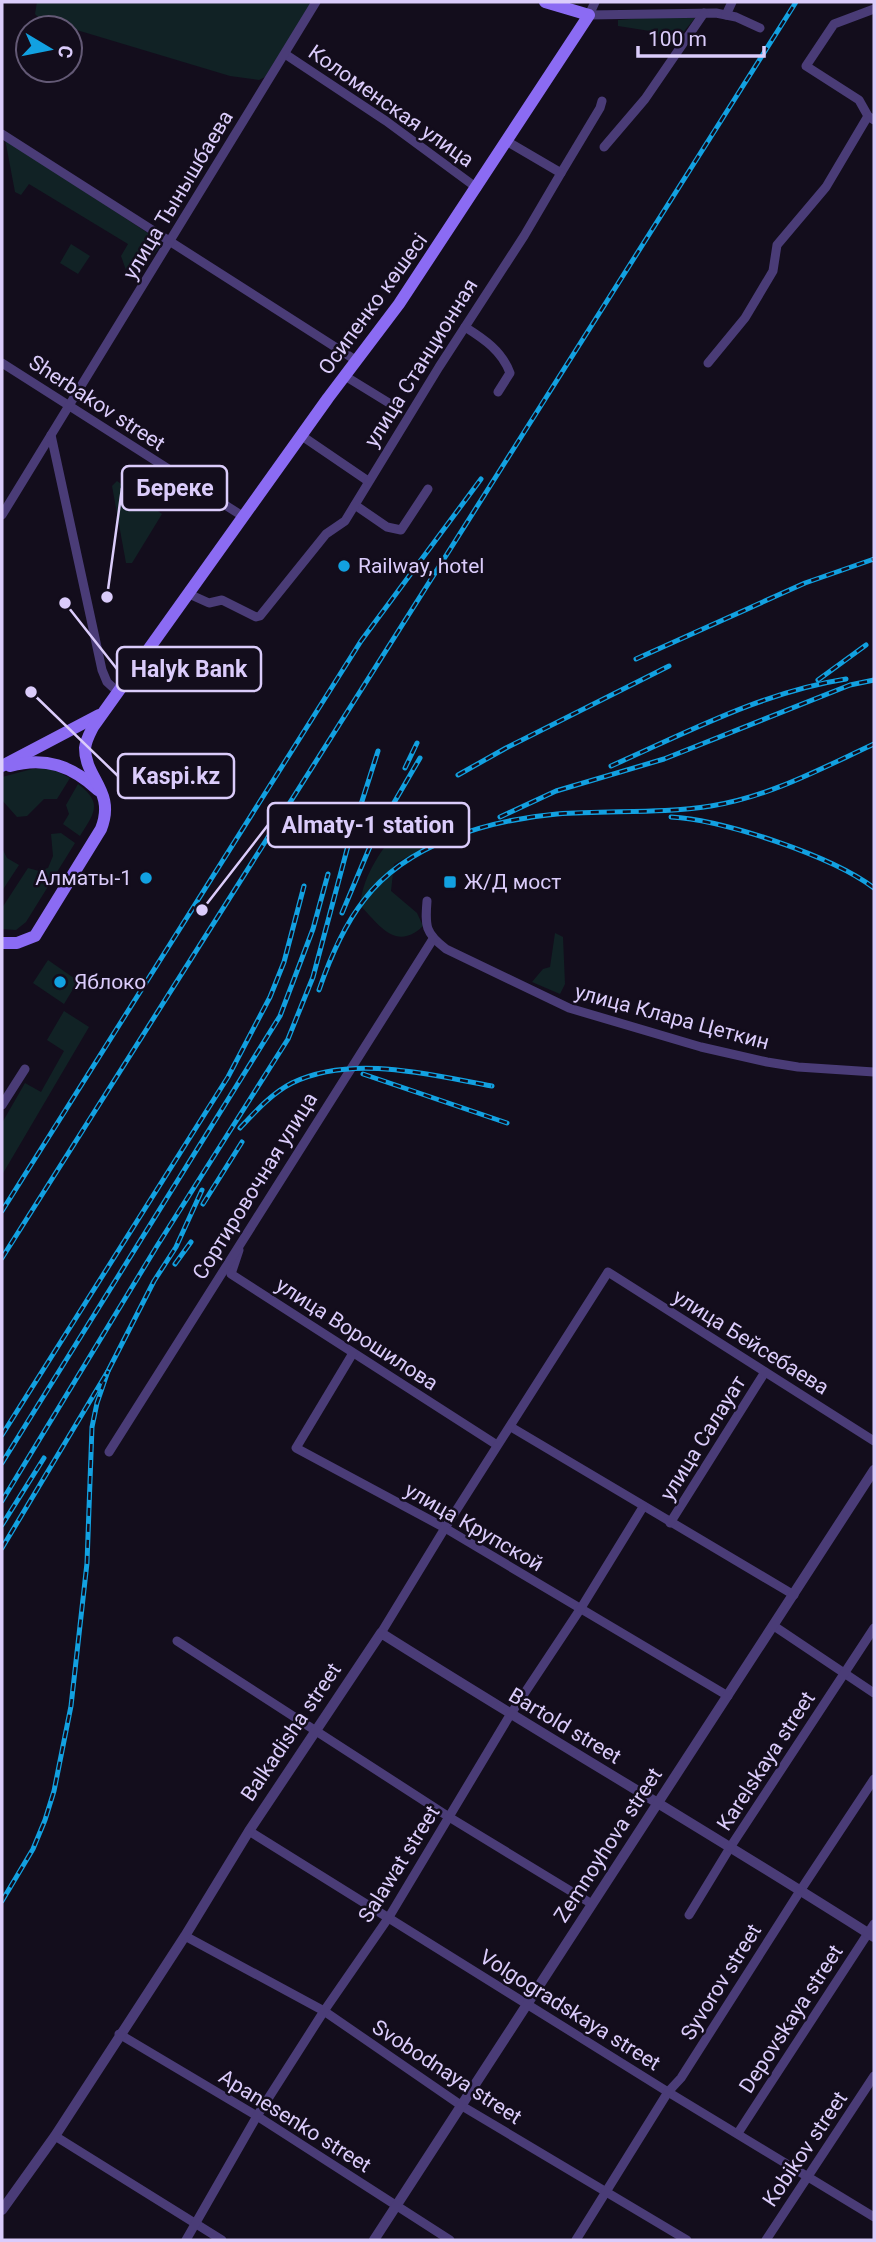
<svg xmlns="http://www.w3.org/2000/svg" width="876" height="2242" font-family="Roboto,sans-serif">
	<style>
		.green { fill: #112225 }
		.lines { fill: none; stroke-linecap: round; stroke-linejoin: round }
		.minor { stroke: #4a3c77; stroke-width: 9 }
		.tertiary { stroke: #4a3c77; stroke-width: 10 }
		.secondary { stroke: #8b6bf3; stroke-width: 12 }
		.rail-casing { stroke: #12a1e1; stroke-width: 5 }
		.rail { stroke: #130d1c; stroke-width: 2.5; stroke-dasharray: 8; stroke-linecap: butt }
		.poi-dot { fill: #12a1e1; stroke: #130d1c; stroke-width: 2.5 }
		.labels { text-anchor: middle; stroke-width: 5; stroke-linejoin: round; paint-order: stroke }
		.street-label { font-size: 21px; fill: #dbccfb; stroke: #130d1c }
		.poi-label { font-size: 21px; fill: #dbccfb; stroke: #130d1c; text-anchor: start }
		.leader { fill: none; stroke: #dbccfb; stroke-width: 2.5 }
		.callout-dot { fill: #dbccfb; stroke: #130d1c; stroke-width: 2.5 }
		.callout { fill: #130d1c; stroke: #dbccfb; stroke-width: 2.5 }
		.callout-label { font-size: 23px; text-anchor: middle; font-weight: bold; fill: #dbccfb }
	</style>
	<rect width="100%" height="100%" fill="#130d1c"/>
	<g class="green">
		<path d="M37 2H312L265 77 259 80 230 76 40 19 35 14Z"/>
		<path d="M643 18H695L671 47 650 31 618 26V20Z"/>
		<path d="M5 139 163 243 137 274 126 270 121 256 128 244 29 184 21 195 15 192Z"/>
		<path d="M71 244 90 256 78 274 60 263Z"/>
		<path d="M117 481 162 514 132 563H126L112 486Z"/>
		<path d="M44 768 56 771 70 778 57 799H44L27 816 17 817 2 800V777L32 769Z"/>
		<path d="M78 784C103 803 95 812 80 836L63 824 69 814 66 805Z"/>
		<path d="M402 824 432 844 394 864 391 891 417 913 423 926C396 952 379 925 360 905 364 872 382 850 402 824Z"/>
		<path d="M61 833 75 843 26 922 16 930 2 929V908L28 868 39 871 48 868 53 856 51 834Z"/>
		<path d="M2 848 7 858 19 865 2 891Z"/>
		<path d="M555 933 563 937 565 984 560 994 532 982 543 969 550 967Z"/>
		<path d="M48 960 78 981 64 1004 33 983Z"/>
		<path d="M64 1011 89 1027 2 1175V1123L25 1083 41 1092 64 1051 47 1040Z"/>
	</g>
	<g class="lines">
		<g class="minor">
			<path d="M595 2 589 15 716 13 736 17 760 28"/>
			<path d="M874 9 834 24 806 66 859 100 868 116 874 120"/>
			<path d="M726 15 732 2"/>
			<path d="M285 54 386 121 477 188"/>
			<path d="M2 134 357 361"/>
			<path d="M508 142 561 173 600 108 602 101"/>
			<path d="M604 147 645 99 704 13"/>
			<path d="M465 327C484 339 502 351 510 373L498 392"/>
			<path d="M2 363 244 517"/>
			<path d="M708 363 745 318 773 271 777 245 826 187 868 116"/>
			<path d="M345 376 389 403"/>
			<path d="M302 436 368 481"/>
			<path d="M355 505 387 527 401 530 428 489"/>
			<path d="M2 515 51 435"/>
			<path d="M189 594 209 603 222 600 256 617 260 616 326 534 345 521 439 367 524 236 561 173"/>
			<path d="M118 692 107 682 102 670 51 435 316 2"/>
			<path d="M427 901C425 926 425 933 446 949L569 1008 701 1047 767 1062 798 1067 874 1072"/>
			<path d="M2 1105 25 1069"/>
			<path d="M239 1250 231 1274 497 1445"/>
			<path d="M353 1353 296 1448 445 1528 728 1696"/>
			<path d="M511 1427 794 1595"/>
			<path d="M109 1452 433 939"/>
			<path d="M670 1523 765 1372"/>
			<path d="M774 1626 874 1693"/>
			<path d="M381 1633 445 1528 608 1272 874 1441"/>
			<path d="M177 1641 449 1817 592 1904"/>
			<path d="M249 1831 668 2092 874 2217"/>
			<path d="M689 1915 731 1846 874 1628"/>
			<path d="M185 1936 324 2011 462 2106 687 2240"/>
			<path d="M119 2034 257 2116 450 2240"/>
			<path d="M738 2133 874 1924"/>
			<path d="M55 2136 222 2240"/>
			<path d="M186 2240 257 2116 324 2011 389 1917 510 1715 581 1608 643 1507"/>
			<path d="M576 2240 668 2092 681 2078 800 1891 874 1779"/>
			<path d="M766 2240 874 2076"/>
		</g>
		<g class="tertiary">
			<path d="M2 2210 55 2136 185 1936 249 1831 381 1633C544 1736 711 1833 874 1937"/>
			<path d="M374 2240 874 1470"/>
		</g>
		<g class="secondary">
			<path d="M2 766 99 715"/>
			<path d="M10 766C45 756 72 766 98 790"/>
			<path d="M2 943H17L35 936 101 829C116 791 85 779 85 748 86 740 90 733 93 727L328 398 399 304 589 15 545 2"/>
		</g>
		<g class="rail-casing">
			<g id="rail">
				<path d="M636 659 805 583 874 559"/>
				<path d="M818 680 866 645"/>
				<path d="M611 766C688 732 763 692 846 679"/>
				<path d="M405 768 417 743"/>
				<path d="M458 775 506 748 669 666"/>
				<path d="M500 817 556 791 664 759 850 685 874 680"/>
				<path d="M671 817C724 820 832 856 874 888"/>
				<path d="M342 913 374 837 420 758"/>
				<path d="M319 990C330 958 343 927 364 900 407 843 489 820 557 814 609 810 660 814 711 806 769 797 822 768 874 744"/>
				<path d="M363 1074 507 1123"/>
				<path d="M240 1128C255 1112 272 1093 292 1083 353 1054 430 1075 492 1086"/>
				<path d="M203 1204 242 1142"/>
				<path d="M2 1211 361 641 481 479"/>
				<path d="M2 1258 796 2"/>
				<path d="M175 1264 191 1242"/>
				<path d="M2 1435 228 1077 270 997 284 962 304 886"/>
				<path d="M2 1463 280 1016 313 929 328 874"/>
				<path d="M2 1501 157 1246 288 1039 313 977 349 842 378 751"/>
				<path d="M2 1525 44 1458"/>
				<path d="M2 1548 108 1371 154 1281 176 1247 202 1190"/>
				<path d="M2 1901 33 1849 45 1820 54 1791 71 1706 87 1563 92 1427 97 1403 108 1371"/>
			</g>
		</g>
		<use href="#rail" class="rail"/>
	</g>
	<g class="poi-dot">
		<circle cx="344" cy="566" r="7"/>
		<circle cx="146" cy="878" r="7"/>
		<rect x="443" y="875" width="14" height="14" rx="3.5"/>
		<circle cx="60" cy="982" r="7"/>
	</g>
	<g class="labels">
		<g class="street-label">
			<text transform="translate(391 106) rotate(35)" y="7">Коломенская улица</text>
			<text transform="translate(178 195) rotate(-59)" y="7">улица Тынышбаева</text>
			<text transform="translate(373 304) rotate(-54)" y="7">Осипенко көшесі</text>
			<text transform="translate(421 363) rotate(-58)" y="7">улица Станционная</text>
			<text transform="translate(97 403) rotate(33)" y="7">Sherbakov street</text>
			<text transform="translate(672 1017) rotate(15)" y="7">улица Клара Цеткин</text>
			<text transform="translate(255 1186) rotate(-58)" y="7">Сортировочная улица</text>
			<text transform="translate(357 1334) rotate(33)" y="7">улица Ворошилова</text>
			<text transform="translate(751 1342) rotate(32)" y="7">улица Бейсебаева</text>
			<text transform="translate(703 1438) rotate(-58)" y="7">улица Салауат</text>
			<text transform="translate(474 1527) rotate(30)" y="7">улица Крупской</text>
			<text transform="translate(565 1726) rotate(31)" y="7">Bartold street</text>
			<text transform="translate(291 1732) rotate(-56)" y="7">Balkadisha street</text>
			<text transform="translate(766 1761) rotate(-57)" y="7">Karelskaya street</text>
			<text transform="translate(608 1845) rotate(-57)" y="7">Zemnoyhova street</text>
			<text transform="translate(399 1864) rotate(-58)" y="7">Salawat street</text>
			<text transform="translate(721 1982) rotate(-58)" y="7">Syvorov street</text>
			<text transform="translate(570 2010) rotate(32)" y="7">Volgogradskaya street</text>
			<text transform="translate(791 2019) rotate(-57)" y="7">Depovskaya street</text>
			<text transform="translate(447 2072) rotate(33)" y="7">Svobodnaya street</text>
			<text transform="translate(295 2121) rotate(32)" y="7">Apanesenko street</text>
			<text transform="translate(805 2149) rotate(-56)" y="7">Kobikov street</text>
		</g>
		<g class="poi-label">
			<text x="358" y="573">Railway, hotel</text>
			<text x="132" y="885" text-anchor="end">Алматы-1</text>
			<text x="464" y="889">Ж/Д мост</text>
			<text x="74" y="989">Яблоко</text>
		</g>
	</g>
	<path class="leader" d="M107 597L122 488M65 603L117 669M31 692L118 776M202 910L268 825"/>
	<g class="callout-dot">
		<circle cx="107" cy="597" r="7"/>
		<circle cx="65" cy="603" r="7"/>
		<circle cx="31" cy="692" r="7"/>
		<circle cx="202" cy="910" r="7"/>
	</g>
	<g class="callout">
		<rect x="122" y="466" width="105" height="44" rx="7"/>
		<rect x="117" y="647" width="144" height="44" rx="7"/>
		<rect x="118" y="754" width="116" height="44" rx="7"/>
		<rect x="268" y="803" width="201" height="44" rx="7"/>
	</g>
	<g class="callout-label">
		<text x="175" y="496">Береке</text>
		<text x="189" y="677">Halyk Bank</text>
		<text x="176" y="784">Kaspi.kz</text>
		<text x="368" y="833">Almaty-1 station</text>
	</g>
	<rect width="876" height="2242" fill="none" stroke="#dbccfb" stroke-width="7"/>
	<g transform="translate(49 49) rotate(100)"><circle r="33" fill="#130d1c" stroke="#635975" stroke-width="2"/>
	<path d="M0-5L12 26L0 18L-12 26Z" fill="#12a1e1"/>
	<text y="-10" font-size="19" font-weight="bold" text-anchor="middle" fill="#dbccfb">С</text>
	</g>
	<path d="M638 46v10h126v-10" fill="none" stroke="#dbccfb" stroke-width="3.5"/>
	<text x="648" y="46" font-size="21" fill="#dbccfb" stroke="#130d1c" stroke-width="5" paint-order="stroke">100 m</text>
</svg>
